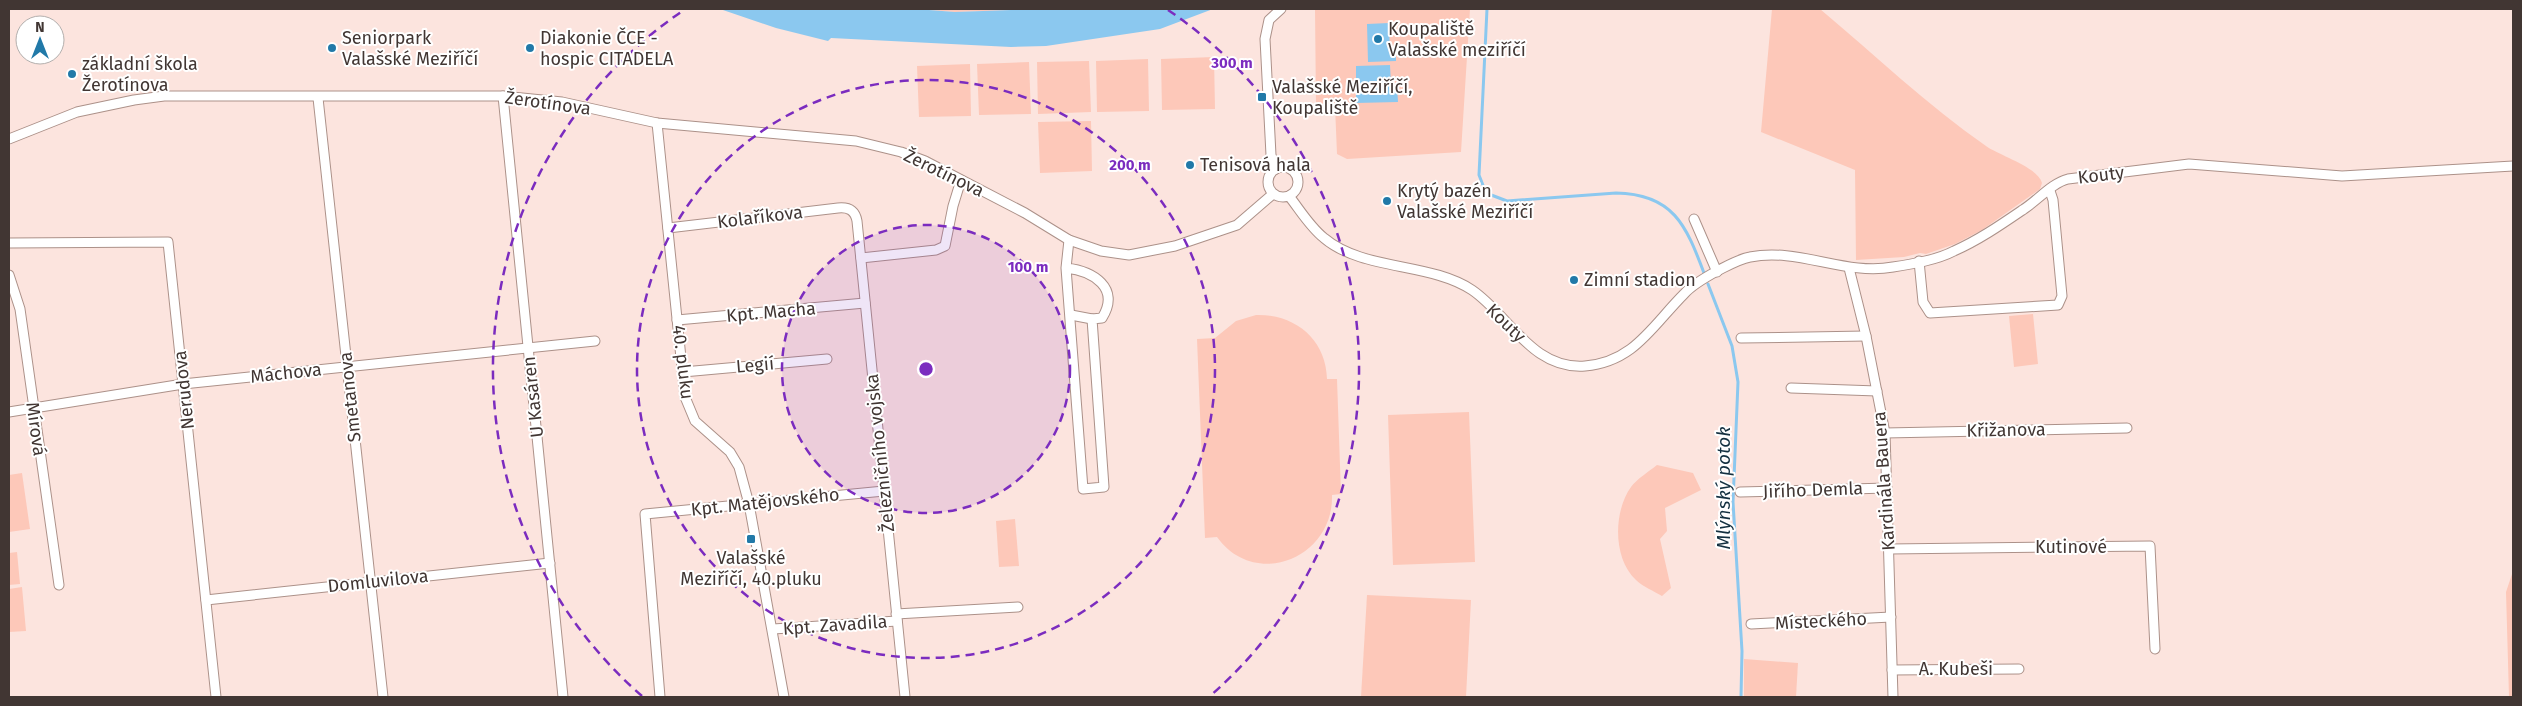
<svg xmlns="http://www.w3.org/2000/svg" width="2522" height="706" font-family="'Fira Sans',sans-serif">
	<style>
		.green { fill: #fdc8b9 }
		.water { fill: #8bc8ef }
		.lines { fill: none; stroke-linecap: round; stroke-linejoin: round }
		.stream { stroke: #8bc8ef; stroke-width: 3 }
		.street-casing { stroke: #ac9189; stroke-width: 11 }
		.street { stroke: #fff; stroke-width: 9 }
		.ring { fill: none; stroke: #7b2cbf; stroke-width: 2.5; stroke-dasharray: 9 6 }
		.poi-dot { fill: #2179a8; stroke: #fff; stroke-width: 2 }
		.labels { text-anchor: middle; stroke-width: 4; stroke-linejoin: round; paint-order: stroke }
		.poi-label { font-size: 18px; fill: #413633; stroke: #fff; text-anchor: start }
		.street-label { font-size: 18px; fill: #413633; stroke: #fff }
		.water-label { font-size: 19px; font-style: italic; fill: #143040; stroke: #fff }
		.centre { fill: #7b2cbf; stroke: #fff; stroke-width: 2.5 }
		.ring-label { font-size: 15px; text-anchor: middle; font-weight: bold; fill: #7b2cbf; stroke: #fff; stroke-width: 4; stroke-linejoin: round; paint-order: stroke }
	</style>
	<rect width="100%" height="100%" fill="#fce4de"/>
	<g class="green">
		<path d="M916 9H1043L955 12Z"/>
		<path d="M1301 9H1470L1461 152 1347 159 1337 154 1335 106H1316L1315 9Z"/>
		<path d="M1772 9H1820C1875 55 1927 105 1986 146 2000 156 2038 167 2042 183L2040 189 1982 230 1955 244 1926 254 1920 253 1904 257 1856 260 1855 170 1761 132Z"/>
		<path d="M1214 57 1215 109 1162 110 1161 59Z"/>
		<path d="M1148 59 1149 111 1097 112 1096 61Z"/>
		<path d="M1089 61 1091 112 1038 114 1037 62Z"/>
		<path d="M1029 62 1031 114 979 115 977 64Z"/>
		<path d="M970 64 971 116 919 117 917 66Z"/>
		<path d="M1091 121 1092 171 1040 173 1038 122Z"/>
		<path d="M2033 314 2038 364 2014 367 2009 316Z"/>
		<path d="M1256 315C1295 314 1326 339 1327 379H1337L1341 494 1332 495C1334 558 1255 590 1217 537L1205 538 1197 339 1215 338 1236 321Z"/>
		<path d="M1469 412 1475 562 1393 565 1388 415Z"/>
		<path d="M1657 465 1693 473 1701 490 1665 508 1667 531 1660 539 1671 588 1662 596C1654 591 1643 587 1636 580 1613 559 1613 512 1631 487 1637 479 1648 472 1657 465Z"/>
		<path d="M22 473 30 529 9 532V475Z"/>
		<path d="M1015 519 1019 566 999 567 996 521Z"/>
		<path d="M17 552 20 584 9 585V553Z"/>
		<path d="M2513 571V697H2509L2506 592Z"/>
		<path d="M22 587 26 631 9 632V589Z"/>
		<path d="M1367 595 1471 600 1466 697H1361Z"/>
		<path d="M1744 659 1798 663 1796 697H1744Z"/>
	</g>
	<g class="water">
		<path d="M720 9H916L955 12 1043 9H1213L1160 29 1046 46 1011 47 831 38 828 41 776 28Z"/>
		<path d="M1389 23 1390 53H1396V61L1368 62 1367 24Z"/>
		<path d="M1390 65 1391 85H1397L1398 102 1356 103V66Z"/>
	</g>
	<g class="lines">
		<g class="stream">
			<path d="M1487 9 1479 175 1486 193 1507 201 1616 193C1673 194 1686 225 1704 273"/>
			<path d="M1708 284 1732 346 1738 382 1733 502 1742 651 1741 697"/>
		</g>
		<g class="street-casing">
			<g id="street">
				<path d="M503 96 563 697"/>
				<path d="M318 98 383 697"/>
				<path d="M657 123 685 397 695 421 730 452 739 467 749 504 784 697"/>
				<path d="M9 139 77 112 134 100 164 96H503L562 102 657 123 856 141 901 152 925 161 1025 213 1069 240 1101 251 1129 255 1175 246 1237 225 1273 194"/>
				<circle cx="1283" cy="182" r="15"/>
				<path d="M1276 169 1271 155 1265 39 1269 20 1281 9"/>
				<path d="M1289 196C1300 210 1310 227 1324 238 1363 271 1430 262 1472 290 1509 315 1532 370 1585 366 1634 362 1652 326 1684 294 1692 285 1706 277 1717 271 1727 266 1739 259 1750 257 1798 247 1845 276 1893 267 1912 264 1937 260 1954 251 1979 240 2002 224 2024 209 2038 200 2052 183 2068 179L2189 164 2342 176 2513 166"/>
				<path d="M1694 219 1717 272"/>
				<path d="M668 228 838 208C848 207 855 210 857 221L905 697"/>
				<path d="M9 243 168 242 216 697"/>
				<path d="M861 258 936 250 945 246 953 206 961 180"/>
				<path d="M1919 261 1923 302 1930 313 2058 305 2062 296 2053 200 2050 191"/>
				<path d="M1066 268C1093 271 1121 288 1102 318L1092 319 1104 487 1083 489 1066 268 1069 240"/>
				<path d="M1849 268 1866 336 1885 433 1893 697"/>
				<path d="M9 275 20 309 59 585"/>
				<path d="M1071 315 1092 319"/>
				<path d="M677 320 865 303"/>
				<path d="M1741 338 1866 336"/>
				<path d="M683 372 827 359"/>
				<path d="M1791 388 1877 391"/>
				<path d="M9 412 183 384 595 341"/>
				<path d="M1885 433 2127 428"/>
				<path d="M1740 492 1887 488"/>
				<path d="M1889 549 2150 546 2155 649"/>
				<path d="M206 600 550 563"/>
				<path d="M896 614 1018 607"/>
				<path d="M1751 624 1891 617"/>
				<path d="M773 629 897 621"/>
				<path d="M1892 670 2019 669"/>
				<path d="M660 697 645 514 884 491"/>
			</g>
		</g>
		<use href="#street" class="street"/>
	</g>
	<circle cx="926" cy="369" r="144" fill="#7b2cbf" fill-opacity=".12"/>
	<g class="ring">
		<circle cx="926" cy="369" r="144"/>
		<circle cx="926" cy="369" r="289"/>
		<path d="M642 696A433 433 0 0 1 684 10M1168 10A433 433 0 0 1 1210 696"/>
	</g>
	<g class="poi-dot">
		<circle cx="1378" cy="39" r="5"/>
		<circle cx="332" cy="48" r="5"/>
		<circle cx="530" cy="48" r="5"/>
		<circle cx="72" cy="74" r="5"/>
		<rect x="1257" y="92" width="10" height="10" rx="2.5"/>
		<circle cx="1190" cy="165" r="5"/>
		<circle cx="1387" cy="201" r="5"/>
		<circle cx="1574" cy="280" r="5"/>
		<rect x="746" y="534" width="10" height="10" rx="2.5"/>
	</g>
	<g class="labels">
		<g class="poi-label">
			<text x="1388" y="35">Koupaliště<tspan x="1388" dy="21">Valašské meziříčí</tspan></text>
			<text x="342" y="44">Seniorpark<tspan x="342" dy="21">Valašské Meziříčí</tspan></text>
			<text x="540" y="44">Diakonie ČCE -<tspan x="540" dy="21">hospic CITADELA</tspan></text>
			<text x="82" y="70">základní škola<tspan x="82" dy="21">Žerotínova</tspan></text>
			<text x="1272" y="93">Valašské Meziříčí,<tspan x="1272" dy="21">Koupaliště</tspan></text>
			<text x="1200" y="171">Tenisová hala</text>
			<text x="1397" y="197">Krytý bazén<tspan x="1397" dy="21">Valašské Meziříčí</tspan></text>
			<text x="1584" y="286">Zimní stadion</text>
			<text x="751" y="564" text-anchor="middle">Valašské<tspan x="751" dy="21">Meziříčí, 40.pluku</tspan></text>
		</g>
		<g class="street-label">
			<text transform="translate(548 103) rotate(8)" y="6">Žerotínova</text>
			<text transform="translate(944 173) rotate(26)" y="6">Žerotínova</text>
			<text transform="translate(2101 175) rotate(-7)" y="6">Kouty</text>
			<text transform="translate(760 217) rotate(-7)" y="6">Kolaříkova</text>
			<text transform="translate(771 312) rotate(-5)" y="6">Kpt. Macha</text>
			<text transform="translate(1506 323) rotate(44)" y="6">Kouty</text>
			<text transform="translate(683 362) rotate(83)" y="6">40. pluku</text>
			<text transform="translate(755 365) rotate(-5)" y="6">Legií</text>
			<text transform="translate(286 373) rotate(-6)" y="6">Máchova</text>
			<text transform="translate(184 390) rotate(-96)" y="6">Nerudova</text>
			<text transform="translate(350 397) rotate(-96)" y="6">Smetanova</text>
			<text transform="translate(533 397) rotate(-96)" y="6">U Kasáren</text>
			<text transform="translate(36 429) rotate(82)" y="6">Mírová</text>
			<text transform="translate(2006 430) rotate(-1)" y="6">Křižanova</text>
			<text transform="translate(880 453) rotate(-96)" y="6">Železničního vojska</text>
			<text transform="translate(1884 481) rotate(-94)" y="6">Kardinála Bauera</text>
			<text transform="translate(1813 490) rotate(-2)" y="6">Jiřího Demla</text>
			<text transform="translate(765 502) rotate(-6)" y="6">Kpt. Matějovského</text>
			<text x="2071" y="553">Kutinové</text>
			<text transform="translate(378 581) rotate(-6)" y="6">Domluvilova</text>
			<text transform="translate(1821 621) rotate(-3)" y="6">Místeckého</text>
			<text transform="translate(835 625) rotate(-4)" y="6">Kpt. Zavadila</text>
			<text x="1956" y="675">A. Kubeši</text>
		</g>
		<g class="water-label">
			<text transform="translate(1723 488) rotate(-90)" y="7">Mlýnský potok</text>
		</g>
	</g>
	<circle cx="926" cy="369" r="8" class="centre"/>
	<g class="ring-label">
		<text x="1232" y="68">300 m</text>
		<text x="1130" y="170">200 m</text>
		<text x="1028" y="272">100 m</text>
	</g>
	<rect width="2522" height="706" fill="none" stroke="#413633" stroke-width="20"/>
	<g transform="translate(40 40)"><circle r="24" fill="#ffffff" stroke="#b3afad"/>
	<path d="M0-4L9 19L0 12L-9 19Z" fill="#2179a8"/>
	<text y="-8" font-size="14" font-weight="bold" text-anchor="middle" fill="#413633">N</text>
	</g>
</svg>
